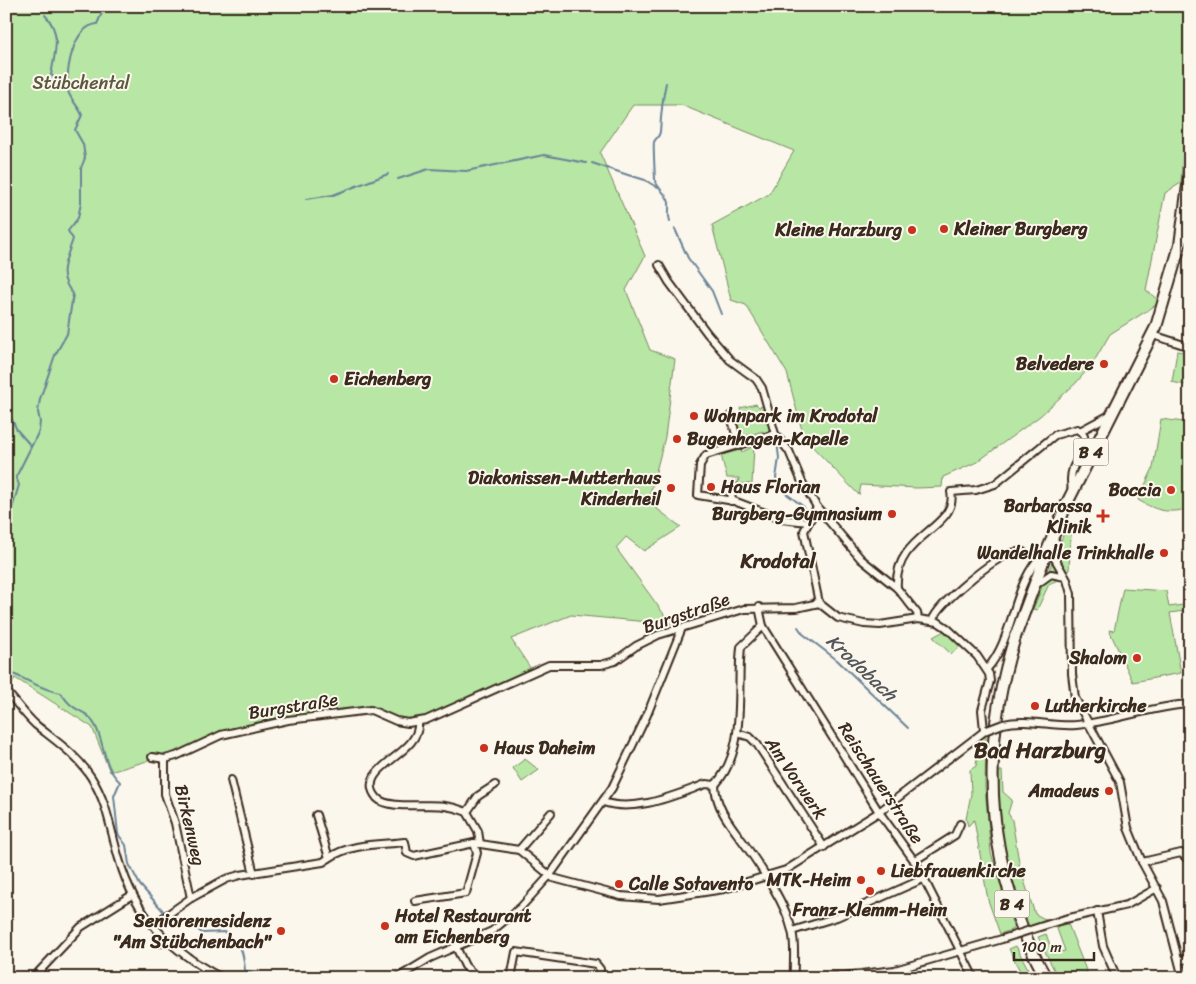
<svg xmlns="http://www.w3.org/2000/svg" width="1196" height="984" font-family="Sriracha,sans-serif">
	<style>
		.green { fill: #b7e6a5; stroke: #798862 }
		.lines { fill: none; stroke-linecap: round; stroke-linejoin: round }
		.stream { stroke: #6a8397; stroke-width: 2 }
		.minor-casing { stroke: #3b2a1e; stroke-width: 10 }
		.primary-casing { stroke: #3b2a1e; stroke-width: 14 }
		.trunk-casing { stroke: #3b2a1e; stroke-width: 14 }
		.minor { stroke: #fbf7ec; stroke-width: 6 }
		.primary { stroke: #fbf7ec; stroke-width: 10 }
		.trunk { stroke: #fbf7ec; stroke-width: 10 }
		.minor-bridge-casing { stroke: #3b2a1e; stroke-width: 10; stroke-linecap: butt }
		.minor-bridge { stroke: #fbf7ec; stroke-width: 6 }
		.poi-dot { fill: #c8321e; stroke: #fbf7ec; stroke-width: 2 }
		.labels { text-anchor: middle; stroke-width: 4; stroke-linejoin: round; paint-order: stroke }
		.shield { fill: #fbf7ec; stroke: #75685c; stroke-width: 1 }
		.shield-label { font-size: 16px; font-weight: bold; fill: #3b2a1e }
		.park-label { font-size: 18px; fill: #5a5940; stroke: #fbf7ec }
		.poi-label { font-size: 18px; font-weight: bold; fill: #3b2a1e; stroke: #fbf7ec; text-anchor: end }
		.street-label { font-size: 18px; fill: #3b2a1e; stroke: #fbf7ec }
		.water-label { font-size: 19px; font-style: italic; fill: #53565a; stroke: #fbf7ec }
		.quarter-label { font-size: 20px; font-weight: bold; fill: #3b2a1e; stroke: #fbf7ec }
		.district-label { font-size: 22px; font-weight: bold; fill: #3b2a1e; stroke: #fbf7ec }
	</style>
	<rect width="100%" height="100%" fill="#fbf7ec"/>
	<filter id="ink" filterUnits="userSpaceOnUse"><feTurbulence type="fractalNoise" baseFrequency=".02" numOctaves="2"/><feDisplacementMap in="SourceGraphic" scale="10" xChannelSelector="R" yChannelSelector="G"/><feConvolveMatrix kernelMatrix="1 2 1 2 8 2 1 2 1" color-interpolation-filters="sRGB"/></filter>
	<g filter="url(#ink)">
		<g class="green">
			<path d="M6 6H1190L1181 183 1165 193 1146 290 1158 300 1156 305 1110 334 1093 363 1076 383 1040 416 977 462 943 477 942 487 917 488 861 485 859 495 804 438 787 373 746 305 731 300 712 225 769 194 794 151 681 105H633L600 153 645 256 626 290 650 350 675 359 665 437 648 502 681 527 644 551 626 537 616 548 671 624 571 615 511 639 531 669 430 718 412 721 397 719 374 708 347 711 224 738 110 772 92 727 15 678 6 694Z"/>
			<path d="M1177 351 1190 353V386L1172 382Z"/>
			<path d="M1190 392V509C1166 513 1159 512 1138 500L1153 468 1161 419 1184 422Z"/>
			<path d="M756 404 759 407 763 406 771 434 764 436 763 431 740 438 735 423 738 420 737 415 741 413 740 408Z"/>
			<path d="M754 446 752 484H738L739 478H727L721 455 740 450 742 452Z"/>
			<path d="M1067 526 1074 530 1071 535 1069 570 1062 578 1049 584 1037 610 1033 609Z"/>
			<path d="M1123 588 1166 591 1169 607 1190 604V610L1170 613 1181 673 1133 682 1109 630 1114 631Z"/>
			<path d="M944 631 962 645 951 654 933 637Z"/>
			<path d="M986 736 985 787 991 853 1014 929 1000 934 988 900 974 820 968 826 966 819 971 794 970 770 976 766 979 740Z"/>
			<path d="M525 759 539 770 522 782 513 768Z"/>
			<path d="M999 771H1002L1003 792 1012 800 1008 813 1012 820 1020 868 1035 914 1047 920 1029 926C1016 890 1002 852 999 814 998 800 999 785 999 771Z"/>
			<path d="M1068 924 1089 978H1058L1038 937 1046 934 1053 953 1065 951 1056 926Z"/>
			<path d="M1016 946 1033 978H1007L1020 971 1009 949Z"/>
		</g>
		<g class="lines">
			<g class="stream">
				<path d="M45 15C62 33 55 52 51 75L61 82"/>
				<path d="M666 83C662 100 661 115 660 132 659 137 656 138 654 142 653 145 655 176 655 180 657 189 668 194 669 203 670 210 667 214 670 221"/>
				<path d="M592 163 631 176"/>
				<path d="M632 176 645 180 658 188"/>
				<path d="M398 179 429 169 466 171 544 155 586 163"/>
				<path d="M306 199 333 195 388 174"/>
				<path d="M675 229 688 258 712 291 721 314"/>
				<path d="M6 408 17 430 31 446"/>
				<path d="M777 442 779 458 776 478 784 492 804 507"/>
				<path d="M11 512 19 485 16 477 39 431 40 422 38 412 40 399 55 355 67 334 73 294C56 274 66 261 73 239L68 231 78 218 81 203V168L85 158 83 144 75 130 82 115C79 107 70 99 68 91 66 71 72 27 97 24L105 6"/>
				<path d="M6 530 7 522"/>
				<path d="M798 627 803 634 837 660 908 728"/>
				<path d="M6 671C25 678 41 690 61 693 64 697 67 702 71 705 81 714 86 710 95 725 105 744 103 767 120 782L114 796 118 834 126 845 129 864 140 885 165 913"/>
				<path d="M169 917 175 923 192 925 202 933 225 932C242 947 243 949 245 970"/>
				<path d="M247 971 263 978"/>
			</g>
			<g class="minor-casing">
				<g id="minor">
					<path d="M1182 242 1190 228"/>
					<path d="M659 265 669 282 707 333 730 360 756 379 762 388 775 434 789 451 802 482 817 507 861 559 897 588 917 613 918 619"/>
					<path d="M1153 335 1190 347"/>
					<path d="M731 416 739 446"/>
					<path d="M1080 431 1110 415"/>
					<path d="M775 434 706 455 700 465 698 495 734 501 781 519 808 522"/>
					<path d="M731 501 733 485"/>
					<path d="M817 507 804 531 819 603"/>
					<path d="M1056 542 1054 547 1055 559 1067 580 1071 594 1072 674 1075 698 1120 782 1128 828 1142 862 1163 901 1183 978"/>
					<path d="M1037 584 1051 574 1065 577"/>
					<path d="M897 588C893 534 959 529 951 492L976 490 995 484 1055 435 1077 429C1094 438 1078 456 1073 468 1070 477 1071 483 1072 492"/>
					<path d="M759 607 763 626 879 812 916 863 974 978"/>
					<path d="M932 621C939 603 993 558 1012 553 1015 552 1020 552 1023 552"/>
					<path d="M987 669C1016 636 1011 584 1044 553"/>
					<path d="M6 691C16 702 25 715 36 725 56 741 77 755 91 777 108 804 110 829 119 859 135 916 170 951 222 978"/>
					<path d="M418 722C422 755 352 768 377 798 388 810 429 803 445 806 453 807 460 809 467 812L478 831 480 844"/>
					<path d="M1003 724C1028 718 1052 727 1076 725 1113 722 1151 706 1190 704"/>
					<path d="M737 733 750 737 757 744 824 847"/>
					<path d="M152 757 165 759 176 756 221 735 288 720 371 710 396 721 408 723 426 720 549 665H601L615 661 636 646 658 635 744 609 796 608 819 603 838 618 864 624 880 625 918 619 938 622 947 628 977 656 989 674 990 681 982 710 984 730"/>
					<path d="M165 759V794L175 823 191 898"/>
					<path d="M231 780 254 874"/>
					<path d="M715 785C716 810 732 826 746 846 762 869 786 904 792 931 796 946 793 963 794 978"/>
					<path d="M603 802C636 813 675 795 706 784L715 785C748 749 736 692 741 647L763 626"/>
					<path d="M467 812 478 796 495 785"/>
					<path d="M519 850 551 813"/>
					<path d="M329 858C351 843 380 845 405 842L407 853 414 856 474 843 519 850 553 878 621 896 659 899 724 889 786 870 879 812 986 730"/>
					<path d="M914 861 955 835 960 824"/>
					<path d="M1142 862 1181 853 1190 861"/>
					<path d="M415 901 466 893 477 853 474 843"/>
					<path d="M1097 911 1103 946 1117 978"/>
					<path d="M1065 919 1127 905 1157 888"/>
					<path d="M153 925 191 898 226 879 240 875 323 862 329 858 316 815"/>
					<path d="M792 931 837 917 923 879"/>
					<path d="M159 943H169"/>
					<path d="M456 947 465 966 478 978"/>
					<path d="M1180 960 1190 959"/>
					<path d="M33 978 81 927 132 895"/>
					<path d="M397 978 430 958 492 931 521 907 550 875 612 788 647 715 682 628"/>
					<path d="M511 978 516 952 596 964 600 969 599 978"/>
					<path d="M788 978 844 976 895 970 1002 939"/>
				</g>
			</g>
			<g class="primary-casing">
				<path id="primary" d="M1015 637 1047 551 1067 503 1156 327 1180 245 1190 170"/>
			</g>
			<g class="trunk-casing">
				<path id="trunk" d="M1015 637C978 755 985 868 1046 978"/>
			</g>
			<use href="#minor" class="minor"/>
			<use href="#primary" class="primary"/>
			<use href="#trunk" class="trunk"/>
			<g class="minor-bridge-casing">
				<g id="minor-bridge">
					<path d="M987 730 1003 724"/>
					<path d="M1002 939 1065 919"/>
				</g>
			</g>
			<use href="#minor-bridge" class="minor-bridge"/>
		</g>
	</g>
	<g class="poi-dot">
		<circle cx="944" cy="229" r="5"/>
		<circle cx="912" cy="230" r="5"/>
		<circle cx="1104" cy="364" r="5"/>
		<circle cx="334" cy="379" r="5"/>
		<circle cx="694" cy="416" r="5"/>
		<circle cx="677" cy="439" r="5"/>
		<circle cx="711" cy="487" r="5"/>
		<circle cx="671" cy="488" r="5"/>
		<circle cx="1171" cy="490" r="5"/>
		<circle cx="892" cy="514" r="5"/>
		<path d="M1100.5 508.5h5v5h5v5h-5v5h-5v-5h-5v-5h5z"/>
		<circle cx="1164" cy="553" r="5"/>
		<circle cx="1137" cy="658" r="5"/>
		<circle cx="1035" cy="706" r="5"/>
		<circle cx="484" cy="748" r="5"/>
		<circle cx="1109" cy="791" r="5"/>
		<circle cx="881" cy="871" r="5"/>
		<circle cx="861" cy="880" r="5"/>
		<circle cx="619" cy="884" r="5"/>
		<circle cx="870" cy="891" r="5"/>
		<circle cx="385" cy="926" r="5"/>
		<circle cx="281" cy="931" r="5"/>
	</g>
	<g class="labels">
		<g class="shield">
			<rect x="1073.5" y="438.5" width="35" height="27" rx="4"/>
			<rect x="994.5" y="890.5" width="35" height="27" rx="4"/>
		</g>
		<g class="shield-label">
			<text x="1091" y="458">B 4</text>
			<text x="1012" y="910">B 4</text>
		</g>
		<g class="park-label">
			<text x="81" y="89">Stübchental</text>
		</g>
		<g class="poi-label">
			<text x="954" y="235" text-anchor="start">Kleiner Burgberg</text>
			<text x="902" y="236">Kleine Harzburg</text>
			<text x="1094" y="370">Belvedere</text>
			<text x="344" y="385" text-anchor="start">Eichenberg</text>
			<text x="704" y="422" text-anchor="start">Wohnpark im Krodotal</text>
			<text x="687" y="445" text-anchor="start">Bugenhagen-Kapelle</text>
			<text x="661" y="484">Diakonissen-Mutterhaus<tspan x="661" dy="21">Kinderheil</tspan></text>
			<text x="721" y="493" text-anchor="start">Haus Florian</text>
			<text x="1161" y="496">Boccia</text>
			<text x="1092" y="512">Barbarossa<tspan x="1092" dy="21">Klinik</tspan></text>
			<text x="882" y="520">Burgberg-Gymnasium</text>
			<text x="1154" y="559">Wandelhalle Trinkhalle</text>
			<text x="1127" y="664">Shalom</text>
			<text x="1045" y="712" text-anchor="start">Lutherkirche</text>
			<text x="494" y="754" text-anchor="start">Haus Daheim</text>
			<text x="1099" y="797">Amadeus</text>
			<text x="891" y="877" text-anchor="start">Liebfrauenkirche</text>
			<text x="851" y="886">MTK-Heim</text>
			<text x="629" y="890" text-anchor="start">Calle Sotavento</text>
			<text x="870" y="916" text-anchor="middle">Franz-Klemm-Heim</text>
			<text x="395" y="922" text-anchor="start">Hotel Restaurant<tspan x="395" dy="21">am Eichenberg</tspan></text>
			<text x="271" y="927">Seniorenresidenz<tspan x="271" dy="21">"Am Stübchenbach"</tspan></text>
		</g>
		<g class="street-label">
			<text transform="translate(686 613) rotate(-19)" y="6">Burgstraße</text>
			<text transform="translate(293 706) rotate(-9)" y="6">Burgstraße</text>
			<text transform="translate(796 778) rotate(56)" y="6">Am Vorwerk</text>
			<text transform="translate(881 783) rotate(57)" y="6">Reischauerstraße</text>
			<text transform="translate(190 825) rotate(77)" y="6">Birkenweg</text>
		</g>
		<g class="water-label">
			<text transform="translate(862 667) rotate(43)" y="7">Krodobach</text>
		</g>
		<g class="quarter-label">
			<text x="778" y="568">Krodotal</text>
		</g>
		<g class="district-label">
			<text x="1040" y="758">Bad Harzburg</text>
		</g>
	</g>
	<rect width="1196" height="984" fill="none" stroke="#fbf7ec" stroke-width="25"/>
	<rect x="12" y="12" width="1171" height="959" fill="none" stroke="#3b2a1e" stroke-width="2" filter="url(#ink)"/>
	<path d="M1014 952v8h80v-8" fill="none" stroke="#3b2a1e" stroke-width="2.5"/>
	<text x="1021" y="952" font-size="15" fill="#3b2a1e" stroke="#fbf7ec" stroke-width="4" paint-order="stroke">100 m</text>
</svg>
